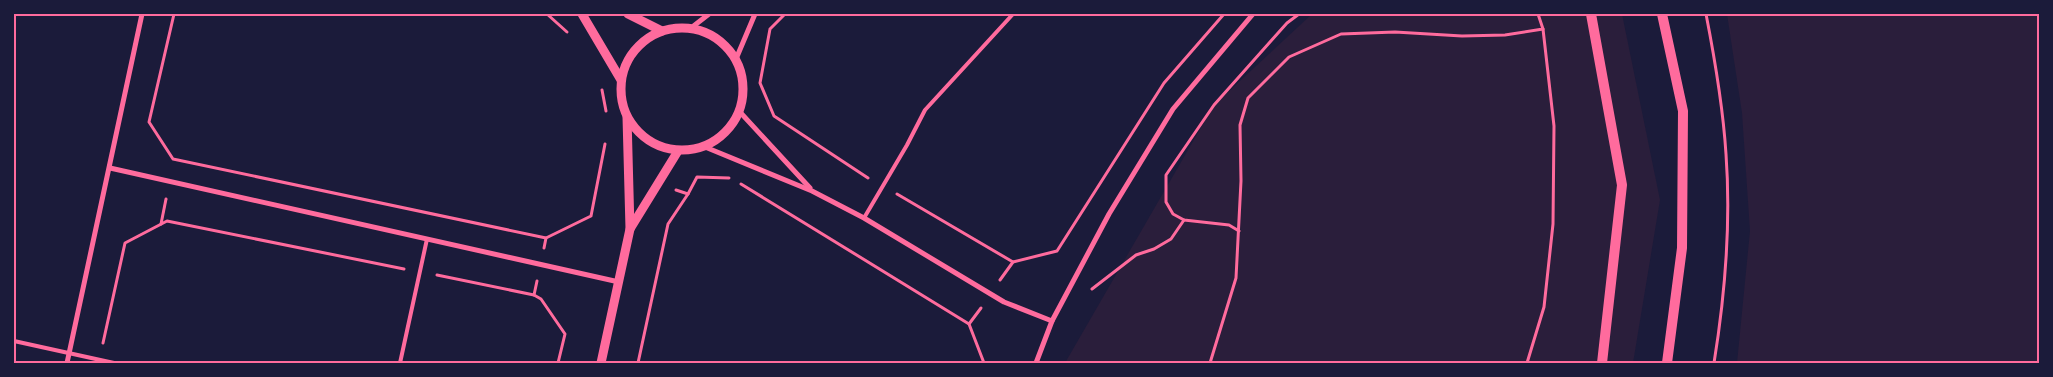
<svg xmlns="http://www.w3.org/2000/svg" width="2053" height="377" font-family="'Varela Round',sans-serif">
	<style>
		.green { fill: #2a1e3b }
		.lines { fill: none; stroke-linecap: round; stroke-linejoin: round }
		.path { stroke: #ff6b9d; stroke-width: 3 }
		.service { stroke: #ff6b9d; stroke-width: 4 }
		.minor { stroke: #ff6b9d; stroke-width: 5 }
		.tertiary { stroke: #ff6b9d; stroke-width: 9 }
		.secondary { stroke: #ff6b9d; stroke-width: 10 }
		.neatline { fill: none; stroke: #ff6b9d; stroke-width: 2 }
	</style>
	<rect width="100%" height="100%" fill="#1b1b3a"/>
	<g class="green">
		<path d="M1312 14H1622L1660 200 1633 363H1065L1214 105Z"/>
		<path d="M1727 14H2039V363H1737L1750 231 1742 113Z"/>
	</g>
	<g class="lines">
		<g class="path">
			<path d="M174 14 149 122 173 159 546 238"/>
			<path d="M547 14 567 32"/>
			<path d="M785 14 770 29 760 83 774 116 868 178"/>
			<path d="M1706 14C1715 60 1723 107 1726 154 1731 223 1725 295 1714 363"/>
			<path d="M602 90 606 111"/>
			<path d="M741 184 969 324"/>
			<path d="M676 190 688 194 697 177 729 178"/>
			<path d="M897 194 1013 262"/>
			<path d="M161 224 166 199"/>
			<path d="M1239 231 1229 225 1184 220 1173 214 1166 202V175L1214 105 1287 23 1299 14"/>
			<path d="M544 248 546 238 591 216 605 144"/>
			<path d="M437 275 534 295"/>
			<path d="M1000 280 1013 262 1057 251 1164 83 1224 14"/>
			<path d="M537 281 534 295 541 299 565 334 558 363"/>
			<path d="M1092 289 1136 255 1154 249 1171 239 1184 220"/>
			<path d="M981 308 969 324 984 363"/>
			<path d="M103 343 125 243 167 221 404 269"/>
			<path d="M638 363 668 224 688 194"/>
			<path d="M1210 363 1236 278 1241 181 1240 125 1248 98 1289 57 1341 34 1395 32 1462 36 1505 35 1543 29 1538 14"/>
			<path d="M1527 363 1544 307 1553 224 1554 126 1543 29"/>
		</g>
		<g class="service">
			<path d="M864 218 907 145 925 110 1013 14"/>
			<path d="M14 341 114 363"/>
			<path d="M400 363 427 239"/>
		</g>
		<g class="minor">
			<path d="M691 28 709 14"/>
			<path d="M736 59 755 14"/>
			<path d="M739 111 810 188"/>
			<path d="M705 147 812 191 864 218 1004 302 1052 321"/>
			<path d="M110 168 619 282"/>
			<path d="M67 363 142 14"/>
			<path d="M1036 363 1052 321 1109 214 1173 109 1253 14"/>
		</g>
		<g class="tertiary">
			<path d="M582 14 621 80"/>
			<path d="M628 14 662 31"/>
			<circle cx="682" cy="89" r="61"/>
			<path d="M630 229 678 151"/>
			<path d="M601 363 630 229 627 117"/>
		</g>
		<g class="secondary">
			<path d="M1591 14 1622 185 1602 363"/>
			<path d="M1662 14 1683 111 1682 248 1667 363"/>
		</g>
	</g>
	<rect width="2053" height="377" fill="none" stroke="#1b1b3a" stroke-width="30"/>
	<rect x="15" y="15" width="2023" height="347" class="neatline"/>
</svg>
